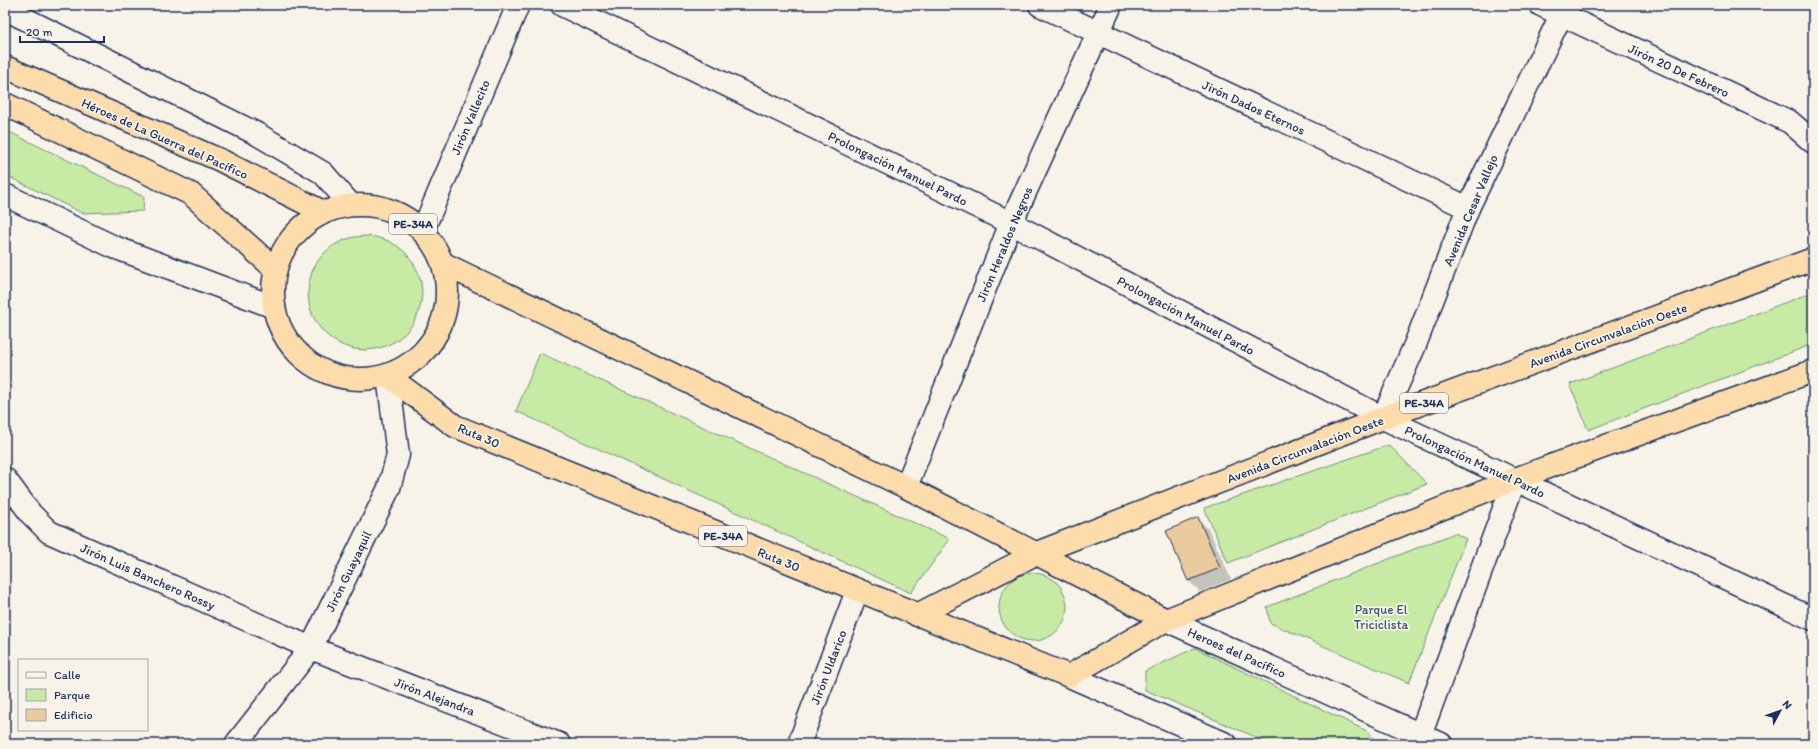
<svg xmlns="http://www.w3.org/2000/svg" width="1818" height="749" font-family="Itim,sans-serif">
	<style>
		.green { fill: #c7eba4; stroke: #718d81 }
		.shadow { fill: #0003 }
		.building { fill: #eacb9d; stroke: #1b2f5e }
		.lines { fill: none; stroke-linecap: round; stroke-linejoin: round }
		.minor-casing { stroke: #1b2f5e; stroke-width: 25 }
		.tertiary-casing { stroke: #1b2f5e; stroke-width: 25 }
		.trunk-casing { stroke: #1b2f5e; stroke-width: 25 }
		.minor { stroke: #f7f3e8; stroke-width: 22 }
		.tertiary { stroke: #f7f3e8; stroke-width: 22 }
		.trunk { stroke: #fddcac; stroke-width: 22 }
		.labels { text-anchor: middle; stroke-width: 3.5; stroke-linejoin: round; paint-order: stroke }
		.shield { fill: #f7f3e8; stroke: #5d6a87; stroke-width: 1 }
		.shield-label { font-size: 12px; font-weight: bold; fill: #1b2f5e }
		.street-label { font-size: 13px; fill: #1b2f5e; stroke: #f7f3e8 }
		.park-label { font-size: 13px; fill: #3d556c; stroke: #f7f3e8 }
	</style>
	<rect width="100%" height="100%" fill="#f7f3e8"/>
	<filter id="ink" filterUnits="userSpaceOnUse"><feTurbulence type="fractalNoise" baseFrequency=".025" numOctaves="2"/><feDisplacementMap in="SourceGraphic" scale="8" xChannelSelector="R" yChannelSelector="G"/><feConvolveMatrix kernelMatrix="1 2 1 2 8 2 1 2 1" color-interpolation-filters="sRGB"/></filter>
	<g filter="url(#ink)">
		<g class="green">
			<path d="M5 130 144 197 143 211 82 213 5 175Z"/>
			<circle cx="365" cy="293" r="57"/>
			<path d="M1813 292V344L1588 430 1570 384Z"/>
			<path d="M540 353 950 539 911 593 516 411Z"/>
			<path d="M1389 445 1427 484 1228 563 1204 508Z"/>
			<path d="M1455 533 1466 539 1409 683 1270 623 1267 607Z"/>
			<circle cx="1033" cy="607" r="34"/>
			<path d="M1195 648 1369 732 1377 744H1272L1145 690V671Z"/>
		</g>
		<path class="shadow" d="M1197 518 1209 530 1231 579 1200 592 1189 581 1167 531Z"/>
		<path class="building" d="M1198 517 1220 568 1188 581 1166 531Z"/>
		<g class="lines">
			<g class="minor-casing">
				<g id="minor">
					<path d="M562 5 1011 223 1383 418 1813 619"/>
					<path d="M1040 5 1468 208"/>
					<path d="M1541 5 1790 122 1813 142"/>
					<path d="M5 9 257 134 323 173 350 204"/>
					<path d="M5 195 114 247 274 307"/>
					<path d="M423 230 518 5"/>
					<path d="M1383 418 1415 345 1468 208 1566 5"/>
					<path d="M5 479 31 514 49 532 311 648 559 744"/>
					<path d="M906 487 1011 223 1111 5"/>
					<path d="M236 744 311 648 389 488 398 455 388 376"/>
					<path d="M799 744 857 591"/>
					<path d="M1417 744 1515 479"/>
				</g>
			</g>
			<g class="tertiary-casing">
				<g id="tertiary">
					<path d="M1166 620 1441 744"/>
					<path d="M1069 676 1226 744"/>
				</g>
			</g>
			<g class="trunk-casing">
				<g id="trunk">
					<path d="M5 67 220 160 323 212"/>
					<path d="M5 104 191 194 275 269"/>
					<circle cx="360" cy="292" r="87"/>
					<path d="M444 264 906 487 1166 620"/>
					<path d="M388 376 455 426 1069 676 1166 620 1515 479 1813 371"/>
					<path d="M917 615 1037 553 1383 418 1813 259"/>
				</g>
			</g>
			<use href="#minor" class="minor"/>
			<use href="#tertiary" class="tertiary"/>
			<use href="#trunk" class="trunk"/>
		</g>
	</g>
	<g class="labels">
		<g class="shield">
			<rect x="389" y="214" width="48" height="20" rx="3"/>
			<rect x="1400" y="393" width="48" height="20" rx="3"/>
			<rect x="699" y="526" width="48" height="20" rx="3"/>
		</g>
		<g class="shield-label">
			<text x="413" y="228">PE-34A</text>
			<text x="1424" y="407">PE-34A</text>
			<text x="723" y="540">PE-34A</text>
		</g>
		<g class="street-label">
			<text transform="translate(1679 70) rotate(25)" y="5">Jirón 20 De Febrero</text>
			<text transform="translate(1254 107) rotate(25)" y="5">Jirón Dados Eternos</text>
			<text transform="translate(470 117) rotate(-67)" y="5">Jirón Vallecito</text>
			<text transform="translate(165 138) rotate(24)" y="5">Héroes de La Guerra del Pacífico</text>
			<text transform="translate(898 168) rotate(26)" y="5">Prolongación Manuel Pardo</text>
			<text transform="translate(1470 210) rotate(-67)" y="5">Avenida Cesar Vallejo</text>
			<text transform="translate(1004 244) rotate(-67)" y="5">Jirón Heraldos Negros</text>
			<text transform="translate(1186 315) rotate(28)" y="5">Prolongación Manuel Pardo</text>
			<text transform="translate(1608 335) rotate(-20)" y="5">Avenida Circunvalación Oeste</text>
			<text transform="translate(479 435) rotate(23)" y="5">Ruta 30</text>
			<text transform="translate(1305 449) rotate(-21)" y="5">Avenida Circunvalación Oeste</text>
			<text transform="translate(1475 461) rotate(25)" y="5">Prolongación Manuel Pardo</text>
			<text transform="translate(779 559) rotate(22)" y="5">Ruta 30</text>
			<text transform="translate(348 571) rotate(-64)" y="5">Jirón Guayaquil</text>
			<text transform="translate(148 576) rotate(24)" y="5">Jirón Luis Banchero Rossy</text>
			<text transform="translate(1237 652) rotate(24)" y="5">Heroes del Pacífico</text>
			<text transform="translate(828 667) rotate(-69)" y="5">Jirón Uldarico</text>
			<text transform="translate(435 696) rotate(21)" y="5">Jirón Alejandra</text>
		</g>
		<g class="park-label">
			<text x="1381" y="614">Parque El<tspan x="1381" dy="15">Triciclista</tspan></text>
		</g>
	</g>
	<rect width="1818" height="749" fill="none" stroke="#f7f3e8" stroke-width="20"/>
	<rect x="10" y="10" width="1798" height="729" fill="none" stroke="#1b2f5e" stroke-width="1.5" filter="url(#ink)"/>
	<rect x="18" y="659" width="130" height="72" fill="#f7f3e8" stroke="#9fa5b1"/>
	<rect x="26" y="672" width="20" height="6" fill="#f7f3e8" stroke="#9fa5b1"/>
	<text x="54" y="679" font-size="12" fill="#1b2f5e">Calle</text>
	<rect x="26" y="689" width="20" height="12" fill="#c7eba4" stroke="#9fa5b1"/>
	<text x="54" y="699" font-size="12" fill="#1b2f5e">Parque</text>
	<rect x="26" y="709" width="20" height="12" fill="#eacb9d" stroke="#9fa5b1"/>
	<text x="54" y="719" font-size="12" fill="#1b2f5e">Edificio</text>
	<g transform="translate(1780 711) rotate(49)" stroke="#f7f3e8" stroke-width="3" paint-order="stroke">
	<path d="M0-3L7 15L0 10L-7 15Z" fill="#1b2f5e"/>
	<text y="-6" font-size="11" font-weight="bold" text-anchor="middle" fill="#1b2f5e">N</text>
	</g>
	<path d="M20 36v6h84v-6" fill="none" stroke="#1b2f5e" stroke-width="2"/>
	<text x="26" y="36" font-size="12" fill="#1b2f5e" stroke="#f7f3e8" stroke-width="3" paint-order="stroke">20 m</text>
</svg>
